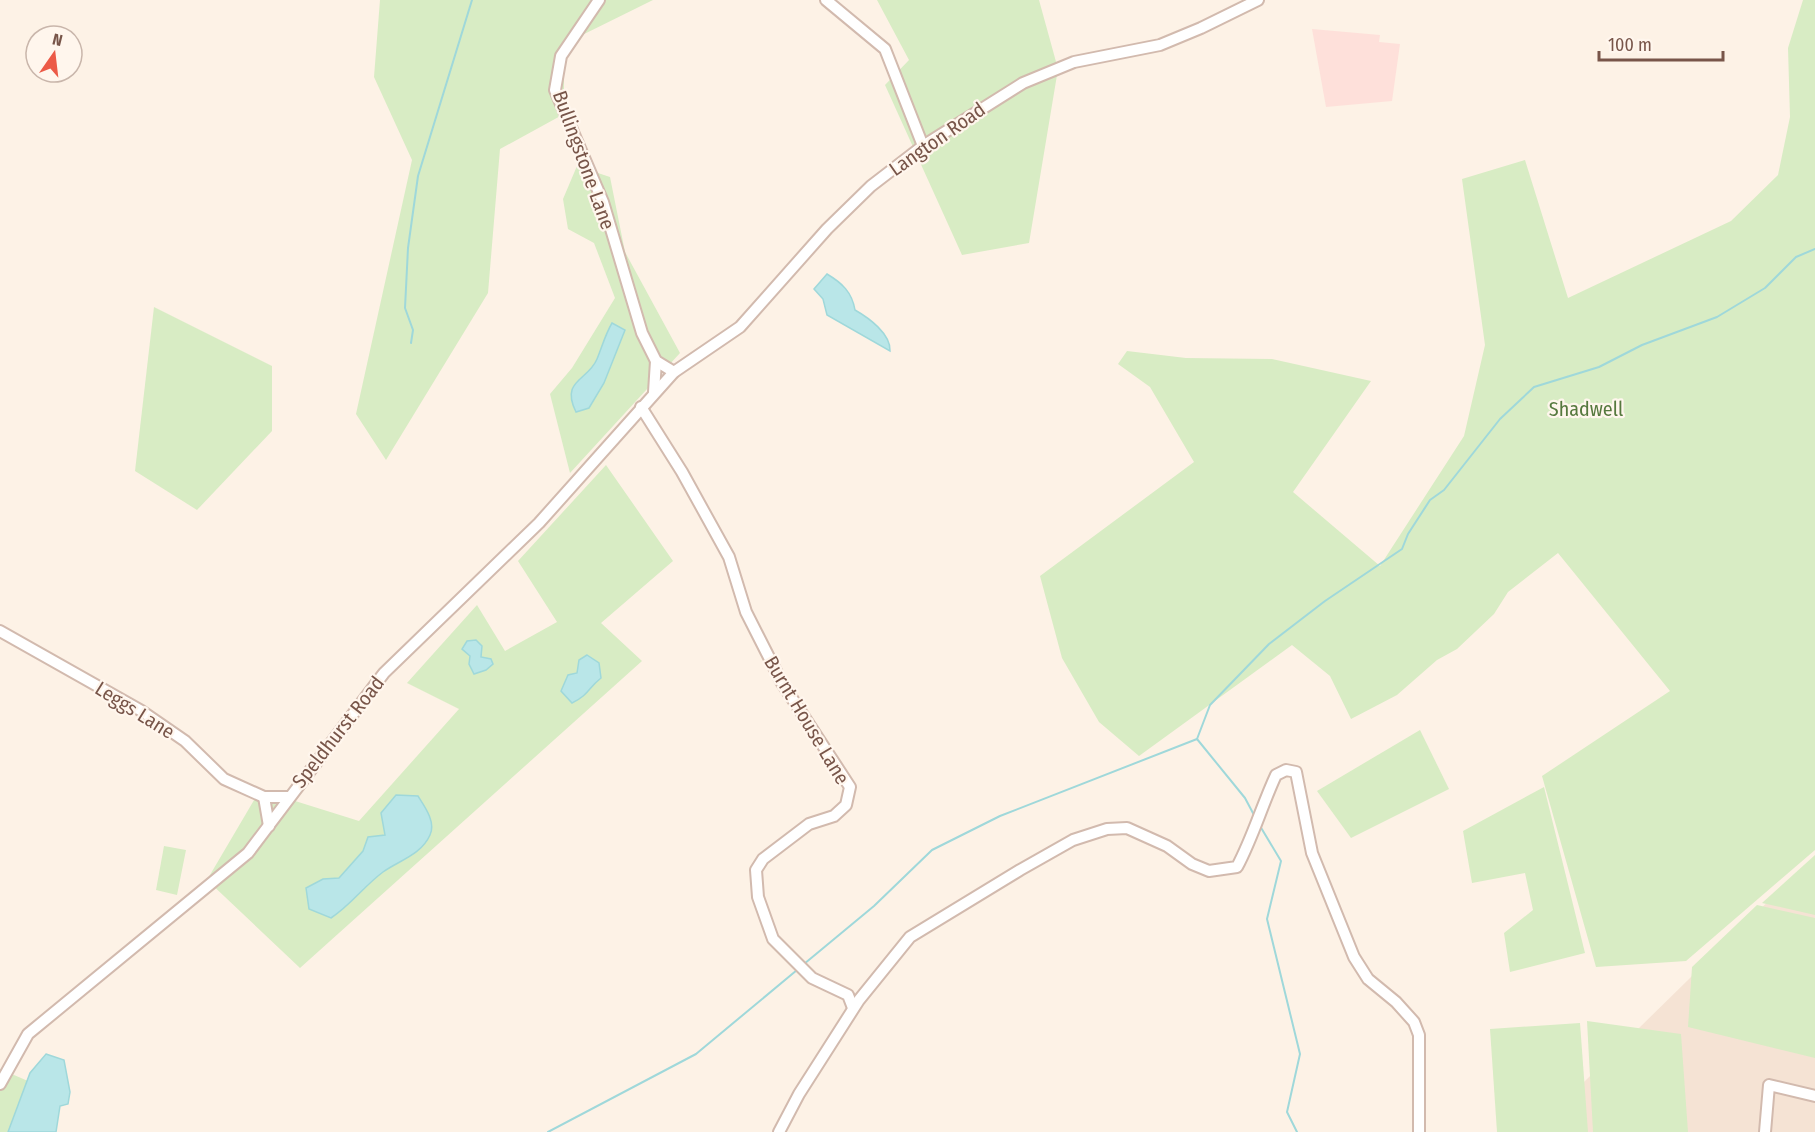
<svg xmlns="http://www.w3.org/2000/svg" width="1815" height="1132" font-family="'Fira Sans Condensed',sans-serif">
	<style>
		.residential { fill: #f5e3d4 }
		.commercial { fill: #fee0da }
		.green { fill: #d8ecc4 }
		.water { fill: #b9e6e8; stroke: #9fd8da; stroke-width: 1.5 }
		.lines { fill: none; stroke-linecap: round; stroke-linejoin: round }
		.stream { stroke: #9fd8da; stroke-width: 2 }
		.minor-casing { stroke: #d2baae; stroke-width: 14 }
		.minor { stroke: #fff; stroke-width: 10 }
		.labels { text-anchor: middle; stroke-width: 4.5; stroke-linejoin: round; paint-order: stroke }
		.street-label { font-size: 20px; fill: #785549; stroke: #fff6ed }
		.park-label { font-size: 20px; fill: #56793e; stroke: #fff6ed }
	</style>
	<rect width="100%" height="100%" fill="#fdf2e6"/>
	<path class="residential" d="M1815 867V1132H1533L1793 877Z"/>
	<path class="commercial" d="M1312 29 1380 35 1379 42 1400 44 1392 101 1326 107Z"/>
	<g class="green">
		<path d="M380 0H653L564 44V114L500 149 488 293 386 460 356 414 412 160 374 77Z"/>
		<path d="M877 0H1039L1058 69 1029 243 962 255 885 85 909 60Z"/>
		<path d="M1803 0H1815V850L1686 961 1596 967 1542 776 1670 691 1558 553 1508 592 1494 614 1457 649 1437 660 1397 695 1351 719 1330 676 1292 645 1139 756 1099 722 1062 658 1040 576 1194 462 1150 387 1118 364 1127 351 1186 358 1272 359 1371 381 1293 492 1380 566 1464 436 1485 345 1462 179 1525 160 1568 298 1731 221 1778 175 1790 117 1788 48Z"/>
		<path d="M577 166 610 177 625 252 680 353 570 473 550 394 572 368 615 298 594 243 568 229 563 199Z"/>
		<path d="M154 307 272 366V431L197 510 135 471Z"/>
		<path d="M606 465 673 561 601 623 642 661 300 968 207 880 260 790 359 821 459 709 407 683 477 605 505 651 557 622 518 561Z"/>
		<path d="M1420 730 1449 789 1351 838 1317 791Z"/>
		<path d="M1544 787 1585 953 1510 972 1504 933 1533 910 1525 873 1472 883 1463 831Z"/>
		<path d="M164 846 186 850 177 895 156 890Z"/>
		<path d="M1815 855V915L1762 903Z"/>
		<path d="M1757 905 1815 918V1058L1688 1027 1692 967Z"/>
		<path d="M1587 1021 1681 1034 1688 1132H1593Z"/>
		<path d="M1580 1023 1588 1132H1497L1490 1029Z"/>
		<path d="M0 1069 28 1081 8 1132H0Z"/>
	</g>
	<g class="water">
		<path d="M827 274C842 283 852 292 855 310 869 318 891 334 890 351L827 315 823 299 814 289Z"/>
		<path d="M612 323 625 330 604 383 589 408 576 412C560 380 588 381 597 359 602 347 605 335 612 323Z"/>
		<path d="M476 640 482 646 481 657 491 659 493 664 486 670 474 674 469 664 470 656 462 649 467 641Z"/>
		<path d="M587 655 599 663 601 678C587 689 590 694 572 703L561 691 568 675 577 673 579 660Z"/>
		<path d="M396 795 418 796C425 807 436 822 430 835 421 855 400 860 383 872 364 886 351 905 331 918L309 909 306 888 323 879 339 878 363 851 368 837 385 835 381 813Z"/>
		<path d="M46 1054 64 1060 70 1092 68 1104 60 1106 56 1132H8L30 1073Z"/>
	</g>
	<g class="lines">
		<g class="stream">
			<path d="M411 343 413 330 405 308 408 248 418 176 472 0"/>
			<path d="M1197 739 1210 705 1269 644 1325 601 1402 549 1408 534 1430 500 1444 490 1500 419 1534 387 1599 367 1642 345 1717 317 1765 288 1796 257 1815 249"/>
			<path d="M1260 826 1281 861 1267 919 1300 1054 1287 1112 1297 1132"/>
			<path d="M804 964 874 906 932 850 1000 816 1197 739 1245 798 1254 815"/>
			<path d="M548 1132 696 1054 797 970"/>
		</g>
		<g class="minor-casing">
			<g id="minor">
				<path d="M599 0 561 56 555 90 603 202 642 333 656 361 674 372"/>
				<path d="M826 0 885 49 923 146"/>
				<path d="M654 392 656 361"/>
				<path d="M641 407 682 472 729 557 746 612 782 683 850 787 846 805 834 816 809 824 763 859 756 870 758 897 773 939 812 978 848 995 853 1008"/>
				<path d="M0 631 140 710 185 741 224 779 264 797H288"/>
				<path d="M264 797 269 826"/>
				<path d="M0 1084 28 1034 248 853 384 673 539 523 674 372 740 327 827 229 871 186 923 146 1023 83 1074 62 1160 45 1201 28 1258 0"/>
				<path d="M779 1132 799 1094 859 1000 910 937 1020 870 1073 840 1107 829 1127 828 1167 846 1192 864 1209 871 1237 867C1253 837 1262 805 1276 775L1286 770 1296 772 1312 853 1354 957 1368 979 1396 1002 1414 1022 1419 1035V1132"/>
				<path d="M1765 1132 1769 1085 1815 1096"/>
			</g>
		</g>
		<use href="#minor" class="minor"/>
	</g>
	<g class="labels">
		<g class="street-label">
			<text transform="translate(937 139) rotate(-35)" y="7">Langton Road</text>
			<text transform="translate(584 160) rotate(70)" y="7">Bullingstone Lane</text>
			<text transform="translate(135 710) rotate(32)" y="7">Leggs Lane</text>
			<text transform="translate(807 720) rotate(59)" y="7">Burnt House Lane</text>
			<text transform="translate(338 732) rotate(-52)" y="7">Speldhurst Road</text>
		</g>
		<g class="park-label">
			<text x="1586" y="416">Shadwell</text>
		</g>
	</g>
	<g transform="translate(54 54) rotate(14)"><circle r="28" fill="#fff6ed" stroke="#c9b6ab" stroke-width="1.5"/>
	<path d="M0-4.5L10 22L0 15L-10 22Z" fill="#ec5a47"/>
	<text y="-9" font-size="16" font-weight="bold" text-anchor="middle" fill="#785549">N</text>
	</g>
	<path d="M1599 51v9h124v-9" fill="none" stroke="#785549" stroke-width="3"/>
	<text x="1608" y="51" font-size="18" fill="#785549" stroke="#fff6ed" stroke-width="4.5" paint-order="stroke">100 m</text>
</svg>
